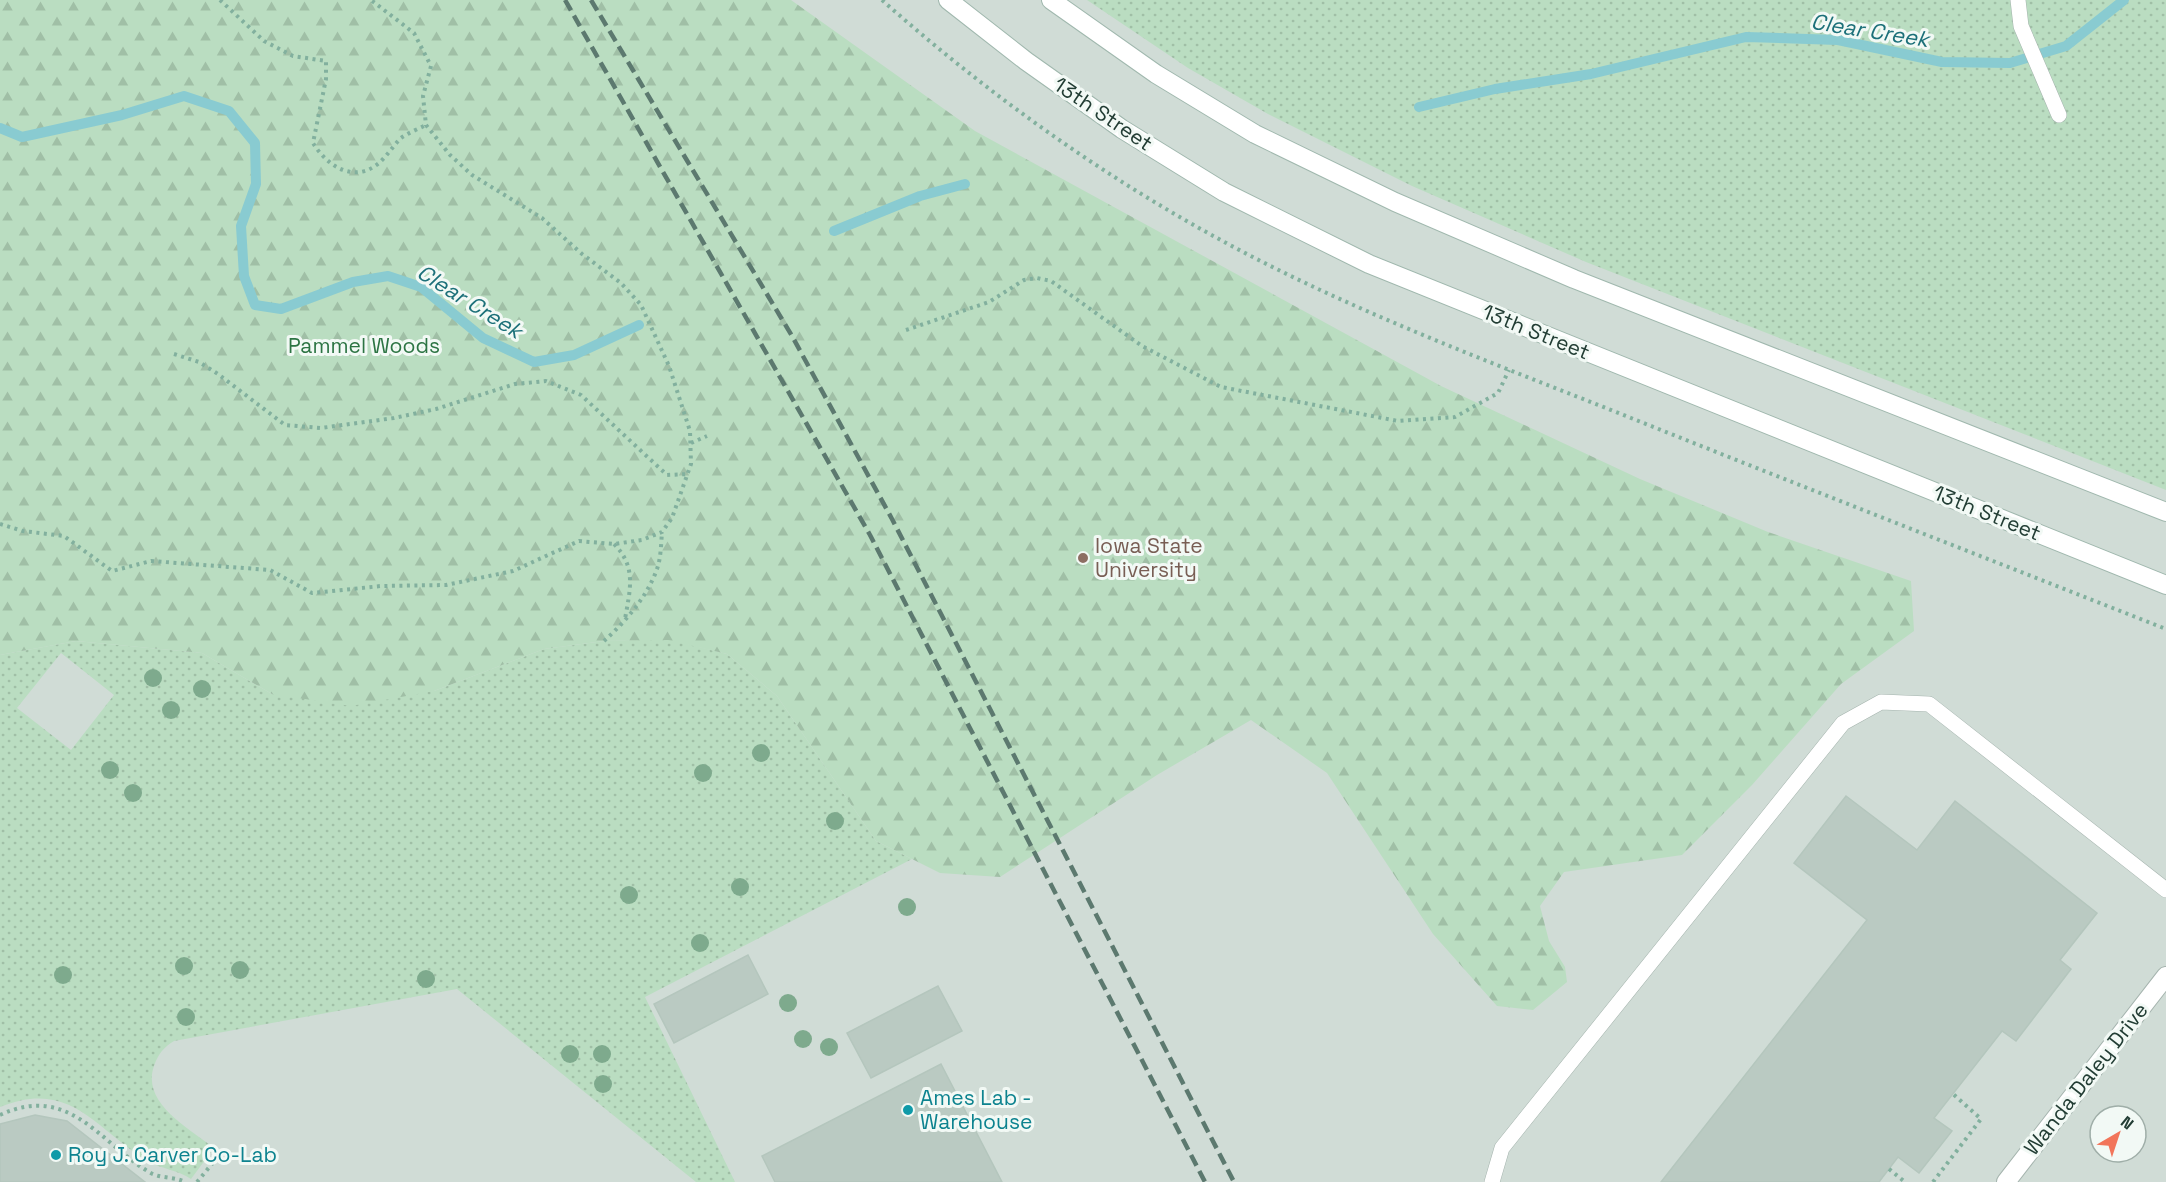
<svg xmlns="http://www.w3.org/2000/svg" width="2166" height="1182" font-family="'Space Grotesk',sans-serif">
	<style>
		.built { fill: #d0dcd6; fill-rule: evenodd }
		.green { fill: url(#green-dots); fill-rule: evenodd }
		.forest { fill: url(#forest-firs) }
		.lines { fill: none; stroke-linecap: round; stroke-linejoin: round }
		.stream { stroke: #89cbd1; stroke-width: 10 }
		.building { fill: #bacac2; stroke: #b4c6bd; stroke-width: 1.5 }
		.service-casing { stroke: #a5b4ae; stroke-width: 16 }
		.minor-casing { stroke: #a5b4ae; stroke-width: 20 }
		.secondary-casing { stroke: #a0b8ae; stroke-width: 20 }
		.path { stroke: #82b09e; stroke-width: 4; stroke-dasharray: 3 4.5; stroke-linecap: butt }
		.service { stroke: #fff; stroke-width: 15 }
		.minor { stroke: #fff; stroke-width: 18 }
		.secondary { stroke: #fff; stroke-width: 18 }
		.rail { stroke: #5c796f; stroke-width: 4.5; stroke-dasharray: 12 6; stroke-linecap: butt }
		.tree { fill: #7eaa8d }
		.education-dot { fill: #8d6e63; stroke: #f2f9f5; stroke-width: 2 }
		.culture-dot { fill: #0f9aa8; stroke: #f2f9f5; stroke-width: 2 }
		.labels { text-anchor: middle; stroke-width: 6; stroke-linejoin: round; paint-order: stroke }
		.street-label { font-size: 21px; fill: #223d34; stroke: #f2f9f5 }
		.park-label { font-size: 21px; fill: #2c7443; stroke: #f2f9f5 }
		.education-label { font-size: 21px; fill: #785e54; stroke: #f2f9f5; text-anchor: start }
		.culture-label { font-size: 21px; fill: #0d838f; stroke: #f2f9f5; text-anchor: start }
		.water-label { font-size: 22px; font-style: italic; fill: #1c7079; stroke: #f2f9f5 }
	</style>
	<defs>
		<pattern id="green-dots" width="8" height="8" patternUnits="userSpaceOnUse" patternTransform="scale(1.5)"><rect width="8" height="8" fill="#baddc1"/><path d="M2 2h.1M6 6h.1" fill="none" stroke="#a0bfa6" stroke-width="1.8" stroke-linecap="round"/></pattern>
		<pattern id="forest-firs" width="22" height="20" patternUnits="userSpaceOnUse" patternTransform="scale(1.5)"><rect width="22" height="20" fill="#baddc1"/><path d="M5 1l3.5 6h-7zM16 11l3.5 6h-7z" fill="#a0bfa6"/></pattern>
	</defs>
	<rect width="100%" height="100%" fill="#e2ece7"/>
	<path class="built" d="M0 0H2166V1182H0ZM2100 1116H2136V1152H2100Z"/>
	<g class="green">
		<path d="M1087 0H2166V490L1586 262 1412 186 1268 114 1188 68Z"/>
		<path d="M668 639 727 654 777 696 876 841 912 859 645 997 735 1182H696L457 989 174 1041C164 1047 158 1054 154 1066 141 1103 189 1128 214 1148L191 1179C178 1170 161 1169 148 1161 95 1130 72 1078 0 1107V655L76 641 202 653 272 694 434 691 544 649 604 641ZM61 653 114 695 71 750 17 708Z"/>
	</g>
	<path class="forest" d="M0 0H791L975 131 1441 386 1640 479 1768 532 1911 581 1914 631 1841 684 1752 785 1682 855 1564 872 1540 906 1549 941 1565 967 1567 982 1533 1010 1497 1006 1433 934 1327 773 1251 720 1157 775 1000 877 940 873 876 841 777 696 727 654 668 640 604 641 544 649 434 691 351 706 272 694 202 653 76 641 0 655Z"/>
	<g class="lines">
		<g class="stream">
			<path d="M1419 107 1495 89 1591 74 1746 37 1838 40 1942 62 2010 63 2066 46 2124 0"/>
			<path d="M0 128 22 137 122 115 184 96 229 111 255 143 256 184 241 226 244 276 255 305 281 309 353 282 388 276 421 287 483 338 534 362 574 355 639 325"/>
			<path d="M834 231 920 196 965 184"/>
		</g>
	</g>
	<g class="building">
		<path d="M1846 796 1917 850 1955 801 2097 913 2060 960 2071 969 2016 1041 2002 1031 1934 1118 1952 1131 1919 1173 1898 1157 1879 1182H1661L1867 920 1794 863Z"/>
		<path d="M748 955 768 994 674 1043 654 1004Z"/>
		<path d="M938 986 962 1031 871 1078 847 1033Z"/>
		<path d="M941 1064 1002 1182H775L762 1156Z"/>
		<path d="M35 1115 67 1121 145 1182H0V1124Z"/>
	</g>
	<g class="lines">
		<g class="service-casing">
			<g id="service">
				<path d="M2018 0 2021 26 2059 115"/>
				<path d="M1492 1182 1502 1148 1843 723 1881 702 1929 704 2166 890"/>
			</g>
		</g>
		<g class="minor-casing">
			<path id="minor" d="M2006 1182 2166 976"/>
		</g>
		<g class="secondary-casing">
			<g id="secondary">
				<path d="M948 0 1026 61 1122 129 1224 192 1369 264 2166 585"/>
				<path d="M1051 0 1156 74 1255 134 1395 202 1574 279 2166 512"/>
			</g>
		</g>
		<g class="path">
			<path d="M220 0 264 41 293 56 326 61V79L313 143C327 166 354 184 379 163 387 156 393 146 401 138 408 133 418 129 426 125"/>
			<path d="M882 0C983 90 1098 173 1217 238 1352 312 1499 365 1641 422 1816 492 1991 560 2166 629"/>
			<path d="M906 330 989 302 1024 280 1037 278 1051 281 1142 346 1221 387 1398 421 1455 417 1498 393 1509 370"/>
			<path d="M174 354 199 362 218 374 285 425 321 428 394 418 436 409 515 384 546 381 581 395 667 475 689 474"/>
			<path d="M691 443 707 436"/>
			<path d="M0 524 23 531 64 536 112 571 151 561 270 570 312 593 381 586 446 585 513 571 579 541 614 544 642 540 662 532 672 518 691 464 690 431 669 366 641 305 621 283 582 254 542 218 472 175 450 155 426 125 423 96 431 66 414 33 371 0"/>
			<path d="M614 544C637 567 630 590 625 619"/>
			<path d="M604 641C626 621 647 597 657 569 661 558 661 544 662 532"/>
			<path d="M0 1115C69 1083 99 1142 149 1172 160 1179 173 1176 185 1182"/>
			<path d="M1889 1169 1905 1182"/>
			<path d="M197 1182 221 1153"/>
			<path d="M1933 1182 1981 1119 1953 1094"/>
		</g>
		<use href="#service" class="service"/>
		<use href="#minor" class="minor"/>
		<use href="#secondary" class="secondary"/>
		<g class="rail">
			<path d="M565 0 870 535 1205 1182"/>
			<path d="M591 0 792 336 892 519 1234 1182"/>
		</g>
	</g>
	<g class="tree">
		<circle cx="153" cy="678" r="9"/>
		<circle cx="202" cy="689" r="9"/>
		<circle cx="171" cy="710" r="9"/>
		<circle cx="761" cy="753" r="9"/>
		<circle cx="110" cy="770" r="9"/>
		<circle cx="703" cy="773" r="9"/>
		<circle cx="133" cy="793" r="9"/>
		<circle cx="835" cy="821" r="9"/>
		<circle cx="740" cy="887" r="9"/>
		<circle cx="629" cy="895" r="9"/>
		<circle cx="907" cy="907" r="9"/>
		<circle cx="700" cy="943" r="9"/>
		<circle cx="184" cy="966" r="9"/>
		<circle cx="240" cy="970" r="9"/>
		<circle cx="63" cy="975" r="9"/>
		<circle cx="426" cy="979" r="9"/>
		<circle cx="788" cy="1003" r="9"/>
		<circle cx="186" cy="1017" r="9"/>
		<circle cx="803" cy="1039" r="9"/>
		<circle cx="829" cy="1047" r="9"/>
		<circle cx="570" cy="1054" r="9"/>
		<circle cx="602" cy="1054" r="9"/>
		<circle cx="603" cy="1084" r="9"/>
	</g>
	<circle class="education-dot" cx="1083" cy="558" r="6"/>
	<g class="culture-dot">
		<circle cx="908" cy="1110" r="6"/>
		<circle cx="56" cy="1155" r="6"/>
	</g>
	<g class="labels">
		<g class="street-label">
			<text transform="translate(1103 114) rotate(34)" y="7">13th Street</text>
			<text transform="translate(1536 332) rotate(22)" y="7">13th Street</text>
			<text transform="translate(1987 513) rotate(22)" y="7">13th Street</text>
			<text transform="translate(2086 1079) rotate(-52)" y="7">Wanda Daley Drive</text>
		</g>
		<g class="park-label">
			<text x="364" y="353">Pammel Woods</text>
		</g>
		<g class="education-label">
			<text x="1095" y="553">Iowa State<tspan x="1095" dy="24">University</tspan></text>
		</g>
		<g class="culture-label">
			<text x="920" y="1105">Ames Lab -<tspan x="920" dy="24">Warehouse</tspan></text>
			<text x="68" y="1162">Roy J. Carver Co-Lab</text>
		</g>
		<g class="water-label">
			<text transform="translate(1870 30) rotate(9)" y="8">Clear Creek</text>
			<text transform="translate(470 301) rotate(32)" y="8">Clear Creek</text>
		</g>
	</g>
	<g transform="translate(2118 1134) rotate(39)"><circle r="28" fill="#f2f9f5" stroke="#9faea8" stroke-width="1.5"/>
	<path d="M0-4.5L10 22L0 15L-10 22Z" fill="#f2755a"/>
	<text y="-9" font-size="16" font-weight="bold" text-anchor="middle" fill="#223d34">N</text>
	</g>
</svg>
